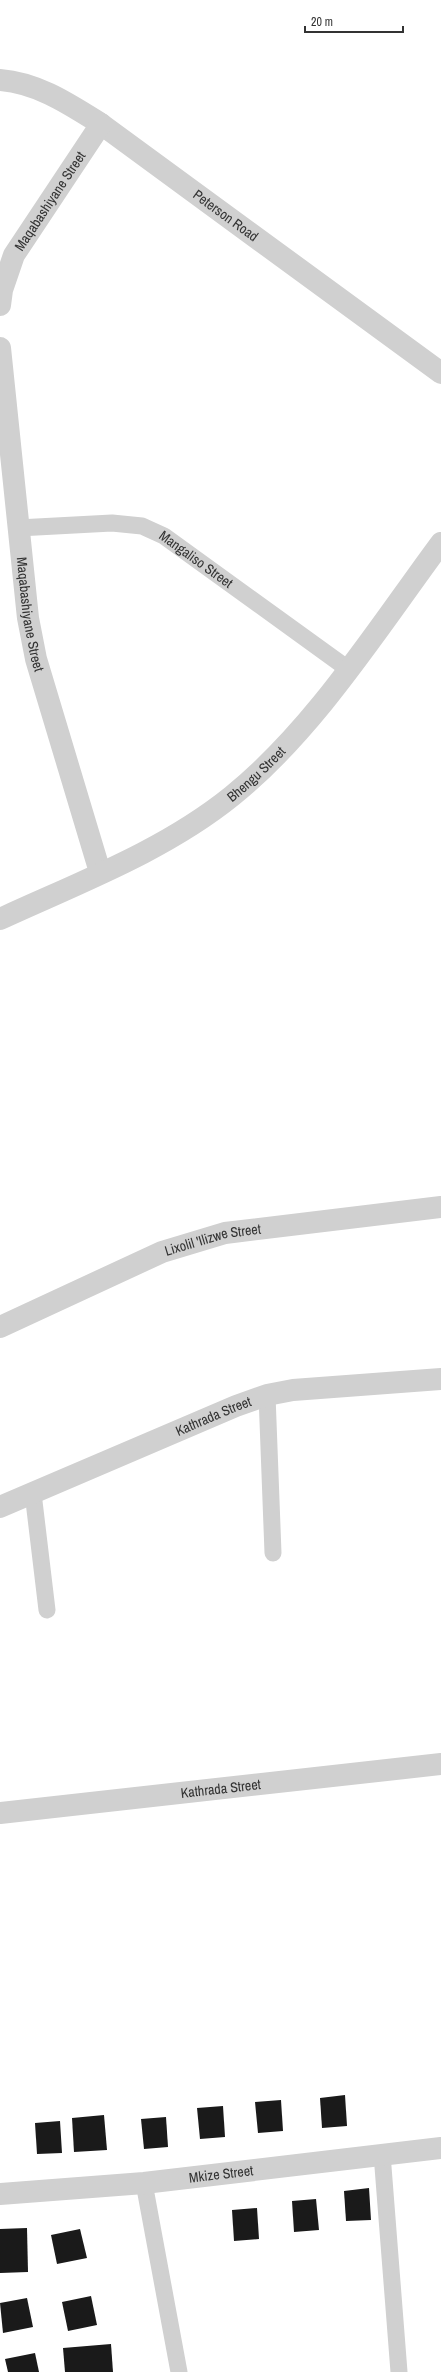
<svg xmlns="http://www.w3.org/2000/svg" width="441" height="2372" font-family="'Archivo Narrow',sans-serif">
	<style>
		.building { fill: #1a1a1a }
		.lines { fill: none; stroke-linecap: round; stroke-linejoin: round }
		.lane { stroke: #d0d0d0; stroke-width: 17 }
		.street { stroke: #d0d0d0; stroke-width: 22 }
		.labels { text-anchor: middle; stroke-width: 4; stroke-linejoin: round; paint-order: stroke }
		.street-label { font-size: 14px; fill: #333; stroke: #fff }
	</style>
	<rect width="100%" height="100%" fill="#fff"/>
	<g class="building">
		<path d="M345 2095 347 2126 322 2128 320 2098Z"/>
		<path d="M281 2100 283 2131 258 2133 255 2102Z"/>
		<path d="M223 2106 225 2137 200 2139 197 2108Z"/>
		<path d="M104 2115 107 2150 74 2152 72 2118Z"/>
		<path d="M166 2117 168 2147 144 2149 141 2119Z"/>
		<path d="M60 2121 62 2153 37 2154 35 2123Z"/>
		<path d="M369 2188 371 2220 346 2221 344 2191Z"/>
		<path d="M316 2199 319 2230 294 2232 292 2201Z"/>
		<path d="M257 2208 259 2239 234 2241 232 2210Z"/>
		<path d="M27 2228 28 2272 0 2273V2229Z"/>
		<path d="M80 2229 87 2258 57 2264 51 2235Z"/>
		<path d="M91 2296 97 2325 68 2331 62 2302Z"/>
		<path d="M27 2298 33 2327 3 2333 0 2303Z"/>
		<path d="M111 2344 113 2372H65L63 2348Z"/>
		<path d="M35 2353 39 2372H8L5 2359Z"/>
	</g>
	<g class="lines">
		<g class="lane">
			<path id="s1" d="M18 528 112 523 142 526 164 536 348 669"/>
			<path d="M267 1395 273 1553"/>
			<path d="M33 1493 47 1610"/>
			<path d="M382 2154 399 2372"/>
			<path d="M144 2183 179 2372"/>
		</g>
		<g class="street">
			<path id="s2" d="M0 80C38 83 69 104 101 124L441 373"/>
			<path id="s3" d="M0 305 2 290 14 255 101 124"/>
			<path id="s4" d="M0 348 28 618 36 659 100 872"/>
			<path id="s5" d="M0 919C78 883 164 851 232 796 314 730 378 628 441 543"/>
			<path id="s6" d="M0 1327 162 1252 225 1233 441 1207"/>
			<path id="s7" d="M0 1507 236 1406 267 1395 293 1390 441 1379"/>
			<path id="s8" d="M0 1813 441 1764"/>
			<path id="s9" d="M0 2194 144 2183 441 2148"/>
		</g>
	</g>
	<g class="labels">
		<g class="street-label">
			<text dy="5" stroke="none"><textPath href="#s3" startOffset="117">Maqabashiyane Street</textPath></text>
			<text dy="5" stroke="none"><textPath href="#s2" startOffset="266">Peterson Road</textPath></text>
			<text dy="5" stroke="none"><textPath href="#s1" startOffset="188">Mangaliso Street</textPath></text>
			<text dy="5" stroke="none"><textPath href="#s4" startOffset="268">Maqabashiyane Street</textPath></text>
			<text dy="5" stroke="none"><textPath href="#s5" startOffset="296">Bhengu Street</textPath></text>
			<text dy="5" stroke="none"><textPath href="#s6" startOffset="231">Lixolil 'Ilizwe Street</textPath></text>
			<text dy="5" stroke="none"><textPath href="#s7" startOffset="232">Kathrada Street</textPath></text>
			<text dy="5" stroke="none"><textPath href="#s8" startOffset="222">Kathrada Street</textPath></text>
			<text dy="5" stroke="none"><textPath href="#s9" startOffset="222">Mkize Street</textPath></text>
		</g>
	</g>
	<path d="M305 26v6h98v-6" fill="none" stroke="#333333" stroke-width="2"/>
	<text x="311" y="26" font-size="12" fill="#333333" stroke="#ffffff" stroke-width="3" paint-order="stroke">20 m</text>
</svg>
